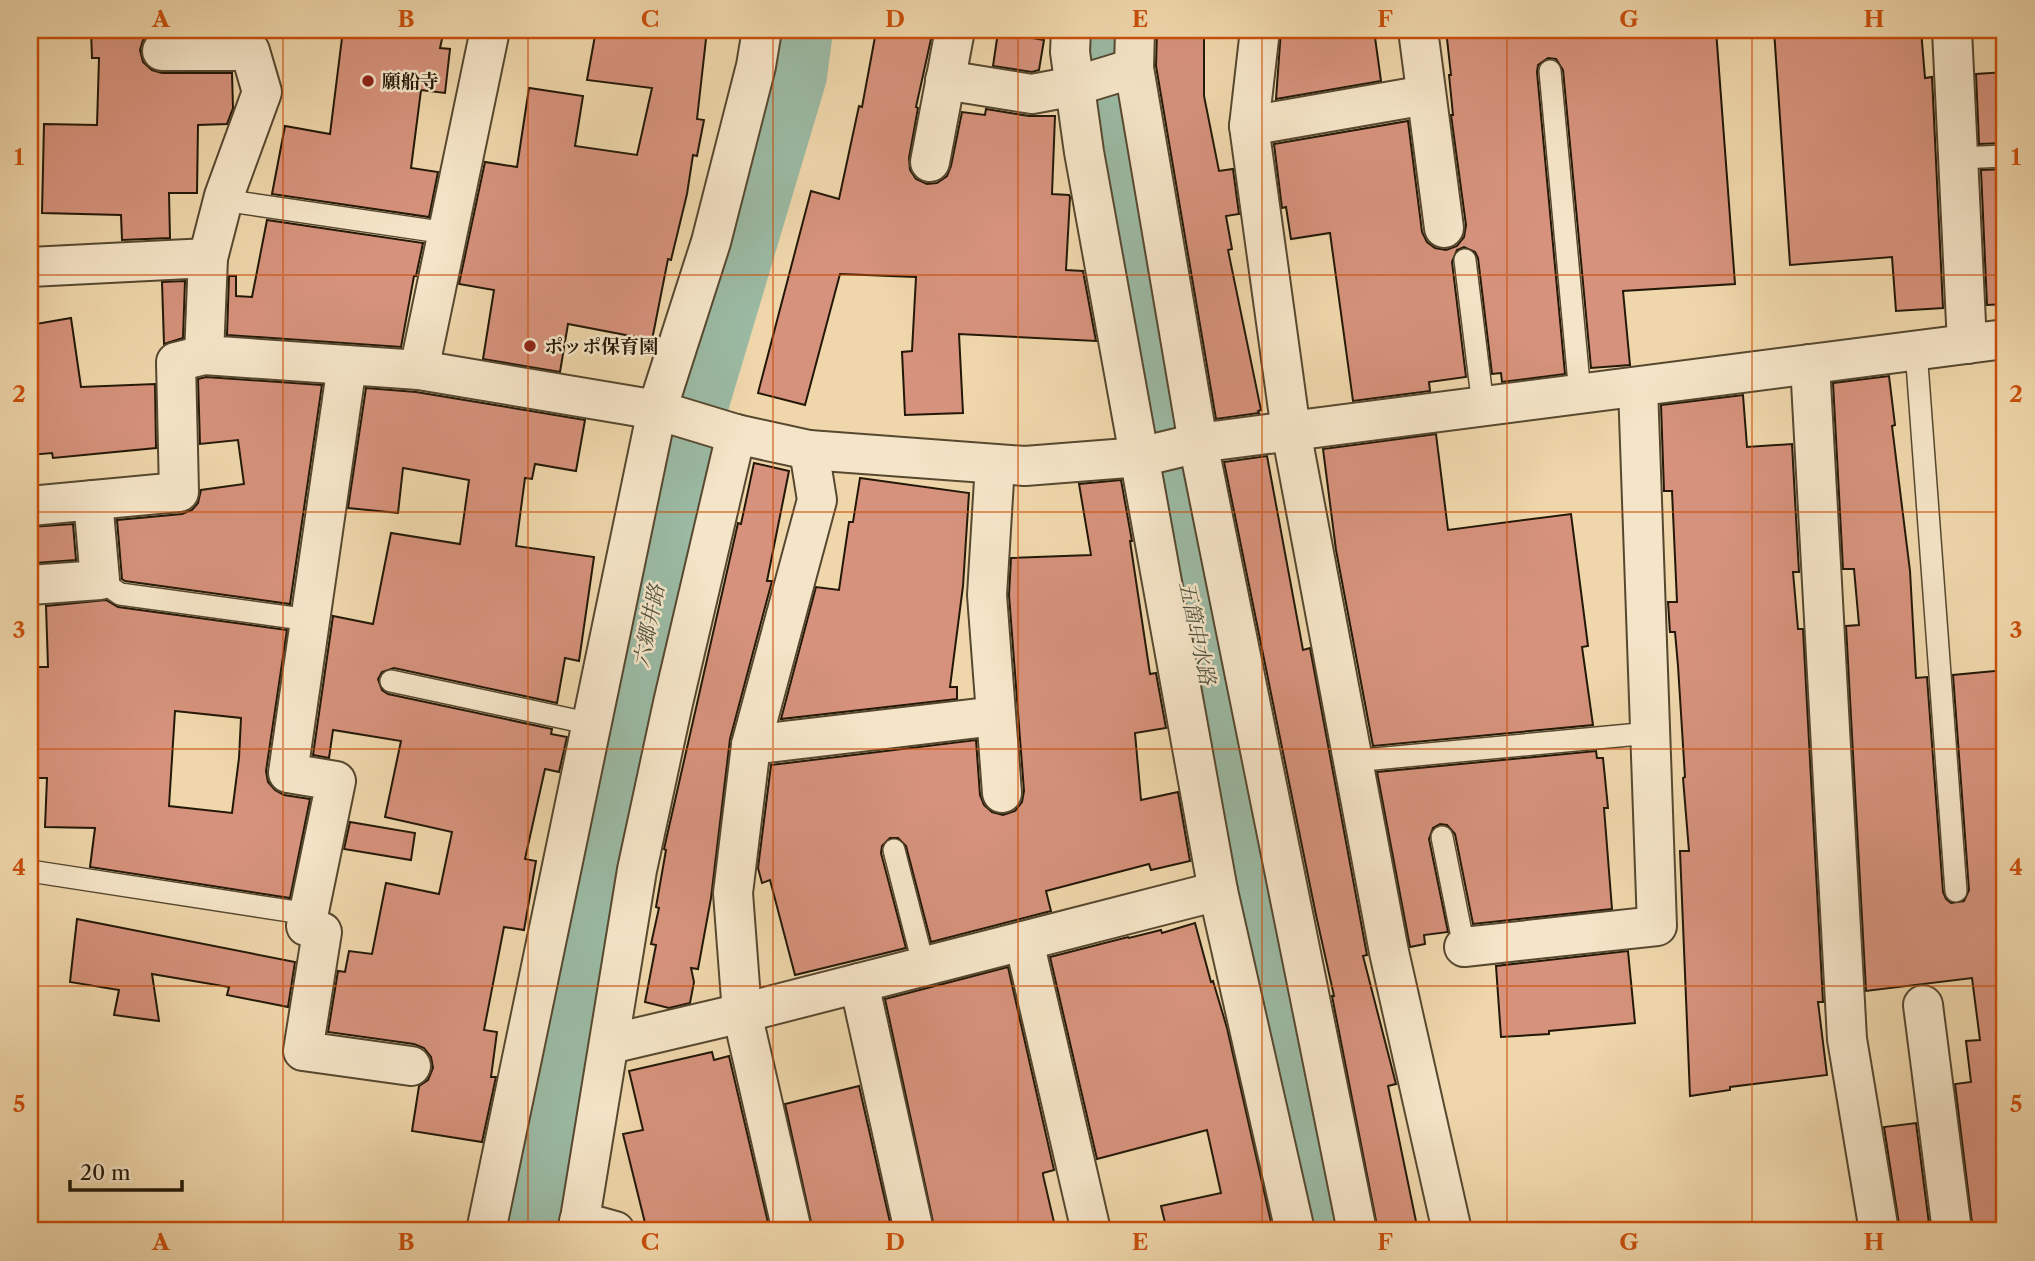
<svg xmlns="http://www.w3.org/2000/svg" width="2035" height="1261" font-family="'Libre Caslon Text','Noto Serif JP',serif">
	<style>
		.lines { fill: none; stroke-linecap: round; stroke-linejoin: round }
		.river { stroke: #9bbaa4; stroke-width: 68 }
		.building { fill: #d6927c; stroke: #231807; stroke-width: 2; fill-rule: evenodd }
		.service-casing { stroke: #564830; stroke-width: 24 }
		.minor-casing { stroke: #564830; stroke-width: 42 }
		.tertiary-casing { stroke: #564830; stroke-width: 42 }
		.service { stroke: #f5e5c8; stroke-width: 21 }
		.minor { stroke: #f5e5c8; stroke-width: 38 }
		.tertiary { stroke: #f5e5c8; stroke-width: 38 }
		.grid { fill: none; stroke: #ca4f0b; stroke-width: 2; stroke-opacity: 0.55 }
		.poi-dot { fill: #8f2418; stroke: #f5e5c8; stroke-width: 2.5 }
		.labels { text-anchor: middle; stroke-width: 5; stroke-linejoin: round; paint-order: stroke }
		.poi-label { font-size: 19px; font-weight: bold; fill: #231807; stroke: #f5e5c8; text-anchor: start }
		.water-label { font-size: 21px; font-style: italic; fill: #4d513e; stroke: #f5e5c8 }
		.neatline { fill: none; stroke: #ca4f0b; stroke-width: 2.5 }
		.grid-label { font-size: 23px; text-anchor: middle; font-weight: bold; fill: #ca4f0b }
	</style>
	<rect width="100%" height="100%" fill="#efd7ab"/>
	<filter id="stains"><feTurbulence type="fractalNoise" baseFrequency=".00286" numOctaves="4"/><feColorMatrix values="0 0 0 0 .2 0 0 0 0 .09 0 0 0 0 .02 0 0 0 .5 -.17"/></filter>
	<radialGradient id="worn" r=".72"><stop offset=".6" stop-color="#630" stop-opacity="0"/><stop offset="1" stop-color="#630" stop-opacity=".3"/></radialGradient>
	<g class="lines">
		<g class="river">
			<path d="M1105 30 1101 59 1102 98 1117 212 1156 443 1325 1231"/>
			<path d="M531 1231 689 423 793 75 799 30"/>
		</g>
	</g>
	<g class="building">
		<path d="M91 30H159L151 32 143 40 140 50 143 62 152 70 162 73H232L233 108 227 124 198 125 197 193H169L170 238 122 240 121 215 42 213 44 124 97 125 99 58H92Z"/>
		<path d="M343 30H444L440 48 450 49 445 93 421 90 411 168 438 172 429 217 272 194 285 126 330 134Z"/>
		<path d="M596 30H707L697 119 704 120 697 156 693 155 687 194 671 260 668 259 652 340 568 324 560 372 483 359 494 290 459 284 485 162 517 167 529 88 583 96 575 146 637 155 652 88 587 80Z"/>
		<path d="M879 30H933L916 107 918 108 909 158 910 170 916 179 927 184 937 183 947 176 951 166 962 112 985 115 986 109 1029 116H1055L1052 194 1069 195 1070 197 1066 270 1083 271 1096 341 959 334 963 413 905 415 902 352 912 351 916 277 840 274 805 405 758 393 811 191 839 199 859 106 862 107 875 37H877Z"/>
		<path d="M1157 30H1204V96L1219 171 1233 169 1239 214 1226 216 1232 249 1228 250 1261 410 1258 411 1259 413 1216 419 1156 66Z"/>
		<path d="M1281 30H1374L1381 81 1276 99Z"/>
		<path d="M1446 30H1716L1735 284 1623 291 1630 365 1591 368 1563 70 1556 59 1548 58 1538 65 1537 72 1565 374 1502 382 1501 373 1492 374 1478 258 1475 252 1464 247 1457 250 1452 262 1466 377 1429 382 1430 391 1353 401 1330 233 1291 239 1286 207 1282 208 1274 144 1408 121 1422 232 1427 242 1435 248 1446 250 1457 246 1464 237 1466 225 1451 115H1453L1449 75H1451Z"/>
		<path d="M1774 30H1921L1925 78 1932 77 1943 308 1896 311 1892 257 1790 265Z"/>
		<path d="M998 32 1044 40 1039 70 1032 72 993 66Z"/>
		<path d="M2005 72V143L1979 144 1976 74Z"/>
		<path d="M2005 169V304L1987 305 1981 170Z"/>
		<path d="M267 220 423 243 416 276H414L401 347 227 335 229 276H236V296L252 297Z"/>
		<path d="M185 281 183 338 164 344 162 282Z"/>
		<path d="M71 318 81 387 155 384 156 448 53 458 52 453 30 455V325Z"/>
		<path d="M1889 376 1895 425 1892 426 1910 571 1916 678 1927 677 1943 892 1946 899 1951 903 1964 901 1969 890 1953 675 2005 670V1231H1973L1955 1084 1971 1082 1966 1041 1980 1040 1972 978 1866 991 1846 626 1859 625 1854 569H1843L1833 383Z"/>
		<path d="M206 377 322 385 290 604 125 581 122 579 117 520 182 514 192 510 198 503 201 490 244 484 238 440 200 444 198 379Z"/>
		<path d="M366 388 416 392 585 420 576 471 535 464 532 479 525 478 516 546 594 557 579 661 565 658 557 703 394 668 382 672 378 679 382 690 388 694 552 729 551 734 567 737 559 772 545 769 525 859 536 861 524 930 504 927 484 1030 497 1032 491 1077H496L482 1142 412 1131 419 1086 428 1080 433 1068 431 1057 424 1048 414 1044 328 1032 338 971 345 972 349 951 372 954 386 883 439 894 452 832 385 817 401 741 333 730 329 758 313 755 333 616 373 624 391 533 460 544 469 480 403 468 398 513 348 508Z"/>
		<path d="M1743 395 1747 447 1792 444 1799 572H1793L1798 629H1803L1823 1002H1818L1827 1075 1730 1087V1090L1690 1096 1680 851H1689L1683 778 1685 777 1678 666 1675 632H1670L1668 602H1677L1672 491H1664L1661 405Z"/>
		<path d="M1436 434 1448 530 1571 514 1588 646 1582 647 1593 725 1373 746 1336 550 1323 449Z"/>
		<path d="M1267 456 1303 650 1310 648 1367 955 1363 956 1396 1084 1388 1086 1418 1231H1378L1332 996H1334L1316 915 1224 462Z"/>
		<path d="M754 463 789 471 767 581H772L730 739 711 898 698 969 691 968 694 982 690 1003 669 1008 645 1002 656 945 651 944 659 908 656 907 666 850 664 849 738 523 741 524Z"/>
		<path d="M860 478 969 493 963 586 950 687H957V699L781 719 816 587 839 590 849 522H853Z"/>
		<path d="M1121 480 1132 541H1130L1150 674 1156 673 1166 728 1135 733 1141 800 1178 792 1190 861 1151 870 1149 864 1046 891 1051 911 931 942 906 846 898 838H890L882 846 881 853 906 948 795 975 770 880 762 883 758 868 771 765 976 740 980 795 984 805 992 812 1003 815 1015 811 1022 802 1024 791 1009 595 1011 558 1091 555 1079 484Z"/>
		<path d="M73 524 76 560 35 563 30 527Z"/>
		<path d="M106 600 118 607 287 630 266 771 268 782 275 790 284 795 310 799 290 898 90 867 95 828 45 827 47 778H33L32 740 36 667H48L46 606ZM175 711 241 718 239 758 232 813 169 806Z"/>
		<path d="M1596 751 1597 758H1603L1608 808H1604L1612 909 1473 924 1455 834 1447 825 1440 824 1433 828 1429 839 1448 932 1424 935 1425 944 1410 947 1377 772Z"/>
		<path d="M350 822 415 833 411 860 344 849Z"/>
		<path d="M77 919 295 962 288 1007 227 995 229 987 152 974 159 1021 114 1015 119 990 70 982Z"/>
		<path d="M1195 923 1211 982 1213 981 1227 1028 1273 1231H1167L1161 1206 1221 1193 1207 1130 1097 1159 1050 957 1128 937 1129 938 1161 930 1162 933Z"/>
		<path d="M1628 951 1635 1023 1549 1031V1034L1501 1037 1496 966Z"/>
		<path d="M1008 967 1054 1170 1043 1173V1175L1056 1231H935L885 999Z"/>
		<path d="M712 1052 714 1060 729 1056 770 1231H647L623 1134 643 1130 629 1071Z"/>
		<path d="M859 1086 892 1231H813L785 1104Z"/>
		<path d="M1916 1123 1930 1231H1900L1884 1127Z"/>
	</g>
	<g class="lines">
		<g class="service-casing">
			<g id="service">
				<path d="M1550 71 1580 394"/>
				<path d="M1959 158 2005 156"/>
				<path d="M223 200 447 233"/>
				<path d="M1465 260 1483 406"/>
				<path d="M1916 350 1956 891"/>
				<path d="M100 580 120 594 310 620"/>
				<path d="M391 681 592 724"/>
				<path d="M1353 761 1650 733"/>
				<path d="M1442 837 1464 947"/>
				<path d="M894 850 924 967"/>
				<path d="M30 871 309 914"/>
			</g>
		</g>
		<g class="minor-casing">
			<g id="minor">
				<path d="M1071 30 1070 52 1084 152 1218 891 1295 1231"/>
				<path d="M1135 30 1134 68 1198 443 1357 1231"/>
				<path d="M1260 30 1249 126 1291 431 1389 952 1452 1231"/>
				<path d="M1418 30 1444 228"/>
				<path d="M1952 30 1967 344"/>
				<path d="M162 51H250L262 92 224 196 208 258"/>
				<path d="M945 80 1032 94 1075 86 1134 68"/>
				<path d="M1249 126 1426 95"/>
				<path d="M930 162 955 30"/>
				<path d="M30 267 208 258 204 355 419 370 657 410 736 434 809 450 1025 466 1140 457 1198 443 2005 339"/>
				<path d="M1810 364 1847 1039 1879 1231"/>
				<path d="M347 365 288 773 336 781 306 926 322 932 303 1051 411 1066"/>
				<path d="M419 370 490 30"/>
				<path d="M995 464 987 595 1002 793"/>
				<path d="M30 506 179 492 176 362 204 355"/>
				<path d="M30 585 100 580 93 500"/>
				<path d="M751 745 996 716"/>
				<path d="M1024 941 1091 1231"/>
				<path d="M1464 947 1657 926 1638 387"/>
				<path d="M859 983 914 1231"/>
				<path d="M1923 1005 1952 1231"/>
				<path d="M610 1044 742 1013 1218 891"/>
				<path d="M579 1221 615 1231"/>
				<path d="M486 1231 657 410 711 242 756 66 762 30"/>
				<path d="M792 1231 742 1013 733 893 751 745 817 500 809 450"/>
			</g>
		</g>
		<g class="tertiary-casing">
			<path id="tertiary" d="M578 1231 637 870 673 703 736 434"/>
		</g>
		<use href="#service" class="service"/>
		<use href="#minor" class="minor"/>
		<use href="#tertiary" class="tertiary"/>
	</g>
	<path class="grid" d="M283 30V1231M528 30V1231M773 30V1231M1018 30V1231M1262 30V1231M1507 30V1231M1752 30V1231M30 275H2005M30 512H2005M30 749H2005M30 986H2005"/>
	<g class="poi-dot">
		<circle cx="368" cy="81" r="7"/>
		<circle cx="530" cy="346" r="7"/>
	</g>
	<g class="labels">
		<g class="poi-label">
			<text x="382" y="88">願船寺</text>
			<text x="544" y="353">ポッポ保育園</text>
		</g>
		<g class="water-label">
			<text transform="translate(649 626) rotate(-79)" y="7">六郷井路</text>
			<text transform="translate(1197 633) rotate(78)" y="7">五箇中水路</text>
		</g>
	</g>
	<rect width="2035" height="1261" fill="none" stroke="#efd7ab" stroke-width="77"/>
	<path d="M70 1180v10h112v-10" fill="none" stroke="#231807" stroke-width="3.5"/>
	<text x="80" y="1180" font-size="21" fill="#231807" stroke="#f5e5c8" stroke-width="5" paint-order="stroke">20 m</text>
	<rect x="38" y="38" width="1958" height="1184" class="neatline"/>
	<g class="grid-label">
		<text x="161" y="27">A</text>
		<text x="406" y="27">B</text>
		<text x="650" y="27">C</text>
		<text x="895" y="27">D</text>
		<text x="1140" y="27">E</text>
		<text x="1385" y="27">F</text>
		<text x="1629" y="27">G</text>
		<text x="1874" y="27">H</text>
		<text x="19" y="165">1</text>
		<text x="2016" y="165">1</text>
		<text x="19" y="402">2</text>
		<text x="2016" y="402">2</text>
		<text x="19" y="638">3</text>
		<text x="2016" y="638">3</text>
		<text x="19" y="875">4</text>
		<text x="2016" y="875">4</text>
		<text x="19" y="1112">5</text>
		<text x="2016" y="1112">5</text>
		<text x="161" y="1250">A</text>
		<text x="406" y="1250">B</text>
		<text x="650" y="1250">C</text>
		<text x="895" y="1250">D</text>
		<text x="1140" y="1250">E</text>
		<text x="1385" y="1250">F</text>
		<text x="1629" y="1250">G</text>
		<text x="1874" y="1250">H</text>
	</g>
	<rect width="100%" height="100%" filter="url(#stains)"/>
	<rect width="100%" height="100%" fill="url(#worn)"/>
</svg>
